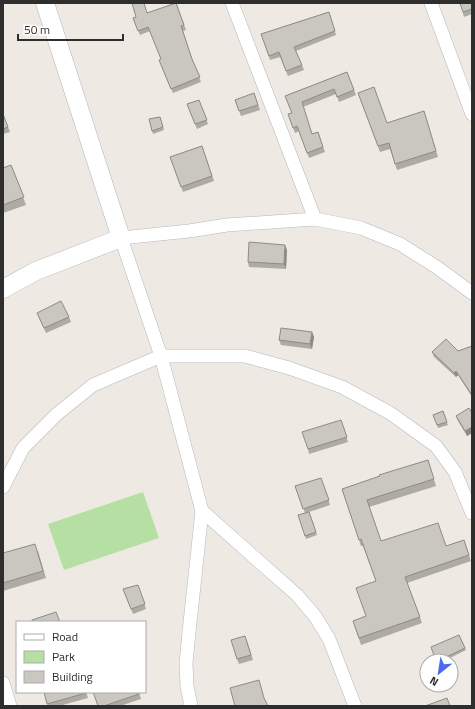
<svg xmlns="http://www.w3.org/2000/svg" width="475" height="709" font-family="'Titillium Web',sans-serif">
	<style>
		.green { fill: #b6e0a3 }
		.lines { fill: none; stroke-linecap: round; stroke-linejoin: round }
		.street-casing { stroke: #b5b7c0; stroke-width: 14 }
		.secondary-casing { stroke: #b5b7c0; stroke-width: 19 }
		.street { stroke: #fff; stroke-width: 13 }
		.secondary { stroke: #fff; stroke-width: 18 }
		.wall { fill: #aeaba5 }
		.shaded-wall { fill: #8d8b86 }
		.building { fill: #cac7c0; stroke: #8d8b86 }
	</style>
	<rect width="100%" height="100%" fill="#eee9e2"/>
	<path class="green" d="M143 492 159 538 64 570 48 524Z"/>
	<g class="lines">
		<g class="street-casing">
			<g id="street">
				<path d="M232 3 315 219"/>
				<path d="M431 3 472 114"/>
				<path d="M3 487 23 448 57 414 93 385 161 356H245L289 368 342 387 390 413 436 446 455 472 472 513"/>
				<path d="M202 511 297 595 315 616 329 639 355 706"/>
				<path d="M3 683 10 706"/>
				<path d="M191 706 187 686 186 663 189 632 202 511 161 356 121 238 189 231 227 225 315 219 361 228 400 244 438 268 472 293"/>
			</g>
		</g>
		<g class="secondary-casing">
			<path id="secondary" d="M3 289 36 271 121 238 45 3"/>
		</g>
		<use href="#street" class="street"/>
		<use href="#secondary" class="secondary"/>
	</g>
	<g class="wall">
		<path d="M176 3 186 30 183 31 193 62 201 82 173 93 161 65V59L150 31 140 35 133 18 147 13Z"/>
		<path d="M460 3H472V14L464 17Z"/>
		<path d="M329 12 336 35 296 51 304 70 288 76 280 57 270 60 261 34Z"/>
		<path d="M347 72 356 95 339 102 336 94 303 107 312 134 318 132 325 152 309 158 299 131 295 133 288 114 292 113 285 96Z"/>
		<path d="M254 93 260 110 241 116 235 100Z"/>
		<path d="M358 93 387 123 424 111 438 157 397 170 390 149 380 152Z"/>
		<path d="M199 100 208 124 197 129 187 104Z"/>
		<path d="M3 114 10 132 3 134Z"/>
		<path d="M160 117 164 130 153 134 149 119Z"/>
		<path d="M202 146 214 181 183 192 170 157Z"/>
		<path d="M11 165 26 205 3 213V168Z"/>
		<path d="M287 250 286 269 249 267 248 262Z"/>
		<path d="M37 313 69 317 71 322 46 333Z"/>
		<path d="M312 332 314 337 312 349 281 345 279 340Z"/>
		<path d="M472 346V397L458 375 456 377 434 357 432 352 458 351Z"/>
		<path d="M443 411 448 425 438 428 433 415Z"/>
		<path d="M472 413V433L467 436 458 421 456 416Z"/>
		<path d="M341 420 348 442 309 454 308 449Z"/>
		<path d="M428 460 436 486 369 507 381 541 446 546 464 540 471 561 407 583 422 623 361 645 353 621 366 616 376 581 363 546H361L342 489Z"/>
		<path d="M321 478 330 505 309 512 317 535 306 539 298 515 305 513 295 486Z"/>
		<path d="M38 551 46 578 3 591V553Z"/>
		<path d="M138 585 146 609 133 614 123 589Z"/>
		<path d="M459 635 466 650 444 661H436Z"/>
		<path d="M247 641 253 660 239 664 237 659Z"/>
		<path d="M44 692H86L88 698 59 706H48Z"/>
		<path d="M139 692 141 699 120 706H98Z"/>
	</g>
	<g class="shaded-wall">
		<path d="M285 245 287 250 286 269 284 264Z"/>
		<path d="M312 332 314 337 312 349 310 344Z"/>
		<path d="M456 371 458 375 456 377 454 373Z"/>
		<path d="M472 427V433L467 436 465 431Z"/>
	</g>
	<g class="building">
		<path d="M132 3H144L147 13 176 3 184 25 181 26 192 59 200 77 171 89 159 60 161 59 148 27 138 31 133 18 136 17Z"/>
		<path d="M460 3H472V9L463 12Z"/>
		<path d="M329 12 335 31 294 47 302 65 286 71 279 52 269 56 261 34Z"/>
		<path d="M347 72 354 90 337 97 334 89 302 102 312 134 318 132 323 147 307 153 297 126 293 128 288 114 292 113 285 96Z"/>
		<path d="M374 87 387 123 424 111 436 151 395 164 389 143 378 146 358 93Z"/>
		<path d="M254 93 258 105 239 111 235 100Z"/>
		<path d="M199 100 207 120 195 124 187 104Z"/>
		<path d="M3 114 8 127 3 129Z"/>
		<path d="M160 117 163 127 152 131 149 119Z"/>
		<path d="M202 146 212 176 181 187 170 157Z"/>
		<path d="M11 165 24 197 3 205V168Z"/>
		<path d="M249 242 285 245 284 264 248 262Z"/>
		<path d="M61 301 69 317 44 328 37 313Z"/>
		<path d="M281 328 312 332 310 344 279 340Z"/>
		<path d="M446 339 458 351 472 346V395L456 371 454 373 432 352Z"/>
		<path d="M469 408 472 413V427L465 431 456 416Z"/>
		<path d="M443 411 447 422 437 425 433 415Z"/>
		<path d="M341 420 347 437 308 449 302 432Z"/>
		<path d="M428 460 434 479 367 500 381 541 438 523 446 546 464 540 469 555 405 577 420 617 359 638 353 621 366 616 356 588 376 581 361 539 359 540 342 489 380 476 379 475Z"/>
		<path d="M321 478 329 500 303 509 295 486Z"/>
		<path d="M309 512 316 532 305 536 298 515Z"/>
		<path d="M35 544 43 571 3 583V553Z"/>
		<path d="M138 585 145 604 131 609 123 589Z"/>
		<path d="M56 612 60 622H32V620Z"/>
		<path d="M459 635 465 648 438 661H436L431 647Z"/>
		<path d="M245 636 251 655 237 659 231 640Z"/>
		<path d="M259 680 264 698 268 706H235L230 688Z"/>
		<path d="M44 692H86V693L47 704Z"/>
		<path d="M93 692H139V694L104 706H98Z"/>
		<path d="M447 698 450 706H425Z"/>
	</g>
	<rect width="475" height="709" fill="none" stroke="#2e2e2e" stroke-width="8"/>
	<rect x="16" y="621" width="130" height="72" fill="#ffffff" stroke="#ababab"/>
	<rect x="24" y="634" width="20" height="6" fill="#ffffff" stroke="#ababab"/>
	<text x="52" y="641" font-size="12" fill="#2e2e2e">Road</text>
	<rect x="24" y="651" width="20" height="12" fill="#b6e0a3" stroke="#ababab"/>
	<text x="52" y="661" font-size="12" fill="#2e2e2e">Park</text>
	<rect x="24" y="671" width="20" height="12" fill="#cac7c0" stroke="#ababab"/>
	<text x="52" y="681" font-size="12" fill="#2e2e2e">Building</text>
	<g transform="translate(439 673) rotate(210)"><circle r="19" fill="#ffffff" stroke="#ababab"/>
	<path d="M0-3L7 15L0 10L-7 15Z" fill="#4f68ee"/>
	<text y="-6" font-size="11" font-weight="bold" text-anchor="middle" fill="#2e2e2e">N</text>
	</g>
	<path d="M18 34v6h105v-6" fill="none" stroke="#2e2e2e" stroke-width="2"/>
	<text x="24" y="34" font-size="12" fill="#2e2e2e" stroke="#ffffff" stroke-width="3" paint-order="stroke">50 m</text>
</svg>
